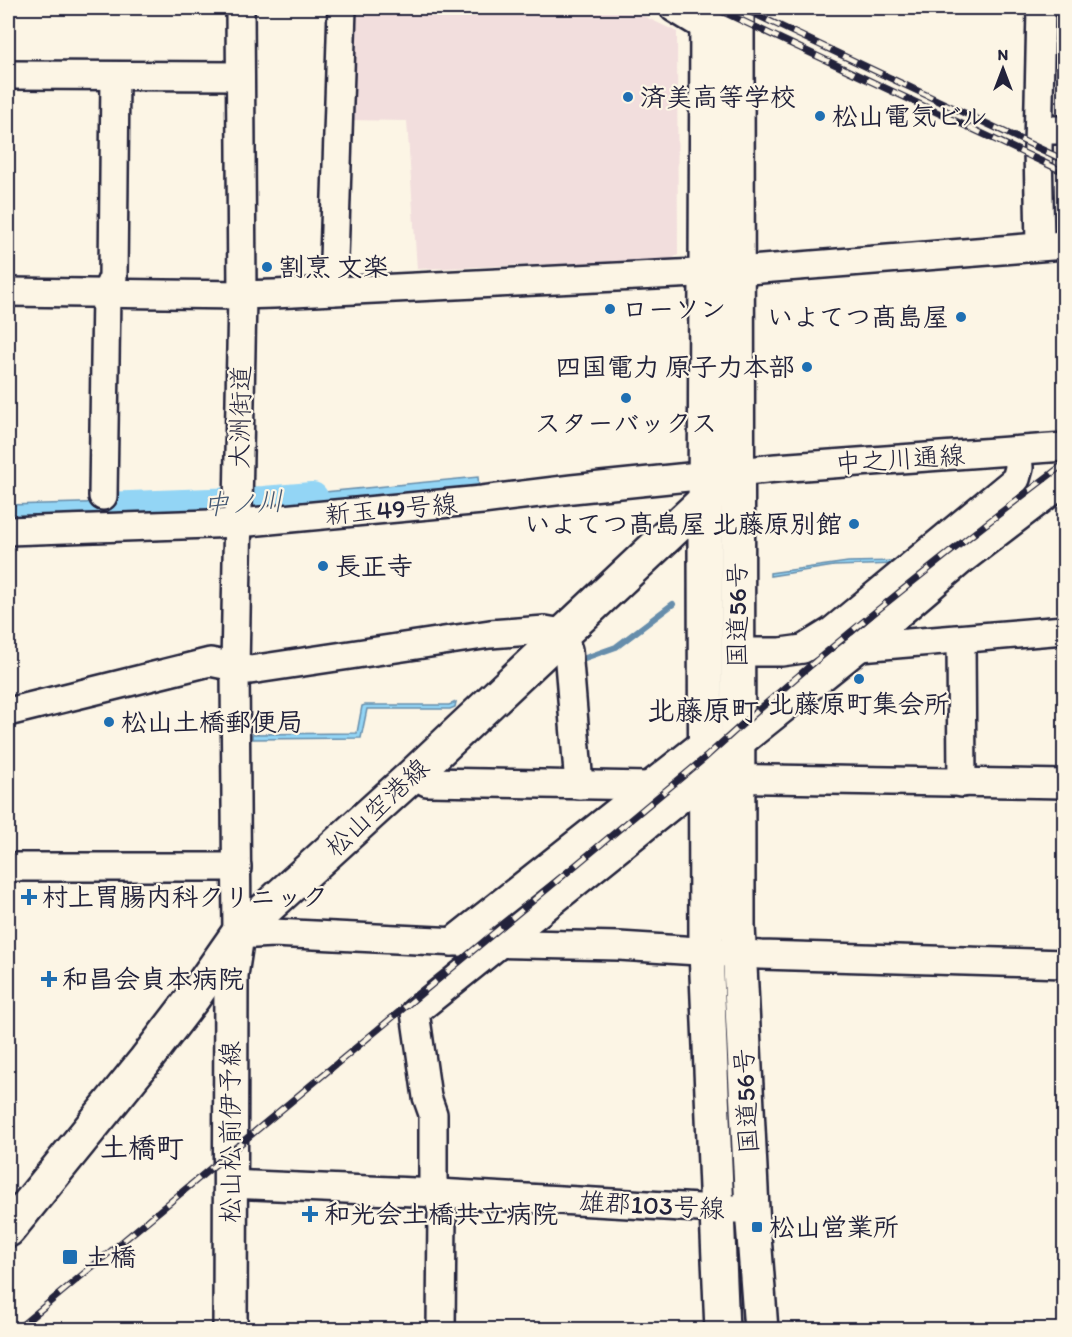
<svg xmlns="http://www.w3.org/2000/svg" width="1072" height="1337" font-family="Itim,'Klee One',sans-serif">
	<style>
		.built { fill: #f2dedd }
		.water { fill: #93d5f5; stroke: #668dab; stroke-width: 1.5 }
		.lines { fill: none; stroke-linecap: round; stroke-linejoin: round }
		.stream { stroke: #668dab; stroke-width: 6 }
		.river { stroke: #93d5f5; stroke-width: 34 }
		.minor-casing { stroke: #22223b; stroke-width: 32 }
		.major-casing { stroke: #22223b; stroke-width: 38 }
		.highway-casing { stroke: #22223b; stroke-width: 38 }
		.minor { stroke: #fcf5e5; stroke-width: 27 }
		.major { stroke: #fcf5e5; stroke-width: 33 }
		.highway { stroke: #fcf5e5; stroke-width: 33 }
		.rail-casing { stroke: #22223b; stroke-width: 7 }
		.rail { stroke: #fcf5e5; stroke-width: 4.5; stroke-dasharray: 14; stroke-linecap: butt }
		.poi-dot { fill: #1f6fb2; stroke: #fcf5e5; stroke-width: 2 }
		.labels { text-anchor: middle; stroke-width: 4.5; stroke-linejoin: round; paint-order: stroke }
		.poi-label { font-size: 26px; font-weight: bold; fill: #22223b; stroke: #fcf5e5; text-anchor: start }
		.street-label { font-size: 26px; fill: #22223b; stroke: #fcf5e5 }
		.water-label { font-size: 27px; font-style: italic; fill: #445873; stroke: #fcf5e5 }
		.quarter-label { font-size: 28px; font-weight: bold; fill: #22223b; stroke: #fcf5e5 }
	</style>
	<rect width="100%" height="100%" fill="#fcf5e5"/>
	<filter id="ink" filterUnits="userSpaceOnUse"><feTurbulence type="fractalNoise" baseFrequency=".0167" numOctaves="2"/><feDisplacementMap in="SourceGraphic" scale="12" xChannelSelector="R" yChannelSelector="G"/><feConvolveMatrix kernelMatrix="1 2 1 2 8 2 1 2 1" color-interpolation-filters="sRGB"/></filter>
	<g filter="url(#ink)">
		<path class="built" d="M348 8H627L677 32 678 255 670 260 417 269 407 121 346 120Z"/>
		<g class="water">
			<path d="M478 477 479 488 264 509 263 498Z"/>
			<path d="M218 499 219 510 167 512 166 501Z"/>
			<path d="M152 501V513L8 518V505Z"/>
			<path d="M896 561V564L834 566 770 576V573L848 562Z"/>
			<path d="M456 702 455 707 450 709H367L361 738 252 739V734L357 733 362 706 365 705H449Z"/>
		</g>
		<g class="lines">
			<path class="stream" d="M585 658 616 647 673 604"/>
			<path class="river" d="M104 509 264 503 312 499"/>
			<g class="minor-casing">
				<g id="minor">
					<path d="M240 8 242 295 235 668 237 935 273 933 479 943 619 946 761 955 1064 964"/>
					<path d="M674 8 707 28"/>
					<path d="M8 75 240 76"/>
					<path d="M1039 130H1064"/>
					<path d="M1040 245 1038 148 1041 8"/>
					<path d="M333 291 342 8"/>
					<path d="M8 292 242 295 274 294 737 271 1064 245"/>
					<path d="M103 496 106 293 113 277 115 76"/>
					<path d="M8 531 239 523 482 500 572 489 776 468 1064 447"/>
					<path d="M961 640 962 783"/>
					<path d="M860 647 1064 630"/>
					<path d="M737 652H781L803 649 832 631 1016 479 1019 468 1018 451"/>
					<path d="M8 712 210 662 250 670 490 634 545 630 562 633 568 650 579 785"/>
					<path d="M738 745 860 647 962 560 1064 482"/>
					<path d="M414 774 427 782 649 786"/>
					<path d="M8 867H237"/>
					<path d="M452 942 706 741"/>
					<path d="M229 1184 438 1193 717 1209H752"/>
					<path d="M441 1330 442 1210 433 1181V1114L427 1097 415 1012 706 778 1064 784"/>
				</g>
			</g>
			<g class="major-casing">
				<g id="major">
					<path d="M8 1230 144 1062 193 998 237 935 414 774 722 484"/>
					<path d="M230 1330 231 975 236 942"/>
				</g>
			</g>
			<g class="highway-casing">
				<g id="highway">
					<path d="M707 8 705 537 706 951 722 1330"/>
					<path d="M737 8 738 926 752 1209 761 1330"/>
				</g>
			</g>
			<use href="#minor" class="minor"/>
			<use href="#major" class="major"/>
			<use href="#highway" class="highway"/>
			<g class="rail-casing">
				<g id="rail">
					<path d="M715 8 1064 172"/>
					<path d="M742 8 1064 160"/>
					<path d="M16 1330 706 757C820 653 942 557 1064 464"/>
				</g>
			</g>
			<use href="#rail" class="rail"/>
		</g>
	</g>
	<g class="poi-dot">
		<circle cx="628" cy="97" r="6"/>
		<circle cx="820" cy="116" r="6"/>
		<circle cx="267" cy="267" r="6"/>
		<circle cx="610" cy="309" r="6"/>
		<circle cx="961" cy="317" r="6"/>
		<circle cx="807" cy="367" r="6"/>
		<circle cx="626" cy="398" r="6"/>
		<circle cx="854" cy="524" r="6"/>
		<circle cx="323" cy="566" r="6"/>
		<circle cx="859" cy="679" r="6"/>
		<circle cx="109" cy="722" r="6"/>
		<path d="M26 888h6v6h6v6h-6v6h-6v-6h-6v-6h6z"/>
		<path d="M46 970h6v6h6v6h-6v6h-6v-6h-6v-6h6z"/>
		<path d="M307 1205h6v6h6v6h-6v6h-6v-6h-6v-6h6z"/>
		<rect x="751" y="1221" width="12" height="12" rx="3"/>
		<rect x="62" y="1249" width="16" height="16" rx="3"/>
	</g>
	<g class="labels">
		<g class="poi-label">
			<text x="640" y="106">済美高等学校</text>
			<text x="832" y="125">松山電気ビル</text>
			<text x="279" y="276">割烹 文楽</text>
			<text x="622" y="318">ローソン</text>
			<text x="949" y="326" text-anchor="end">いよてつ髙島屋</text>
			<text x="795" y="376" text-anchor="end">四国電力 原子力本部</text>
			<text x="626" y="432" text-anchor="middle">スターバックス</text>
			<text x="842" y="533" text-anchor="end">いよてつ髙島屋 北藤原別館</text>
			<text x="335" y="575">長正寺</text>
			<text x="859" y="713" text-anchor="middle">北藤原町集会所</text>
			<text x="121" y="731">松山土橋郵便局</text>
			<text x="42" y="906">村上胃腸内科クリニック</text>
			<text x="62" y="988">和昌会貞本病院</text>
			<text x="324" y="1223">和光会土橋共立病院</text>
			<text x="769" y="1236">松山営業所</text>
			<text x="84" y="1266">土橋</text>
		</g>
		<g class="street-label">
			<text transform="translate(240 417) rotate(-89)" y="9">大洲街道</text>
			<text transform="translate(900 459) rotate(-4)" y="9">中之川通線</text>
			<text transform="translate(391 509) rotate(-5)" y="9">新玉49号線</text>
			<text transform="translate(737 615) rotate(-90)" y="9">国道56号</text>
			<text transform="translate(377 807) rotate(-43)" y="9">松山空港線</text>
			<text transform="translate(746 1101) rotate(-93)" y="9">国道56号</text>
			<text transform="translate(230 1132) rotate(-90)" y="9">松山松前伊予線</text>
			<text transform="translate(652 1205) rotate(3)" y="9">雄郡103号線</text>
		</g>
		<g class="water-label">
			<text transform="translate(243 503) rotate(-3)" y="9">中ノ川</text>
		</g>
		<g class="quarter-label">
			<text x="703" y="720">北藤原町</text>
			<text x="142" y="1157">土橋町</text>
		</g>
	</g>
	<rect width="1072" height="1337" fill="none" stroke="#fcf5e5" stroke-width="30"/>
	<rect x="15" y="15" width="1042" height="1307" fill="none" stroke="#22223b" stroke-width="2" filter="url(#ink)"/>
	<g transform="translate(1003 69)" stroke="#fcf5e5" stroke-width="4.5" paint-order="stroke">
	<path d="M0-4.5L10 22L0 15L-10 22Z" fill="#22223b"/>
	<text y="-9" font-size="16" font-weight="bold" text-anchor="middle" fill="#22223b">N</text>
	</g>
</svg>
